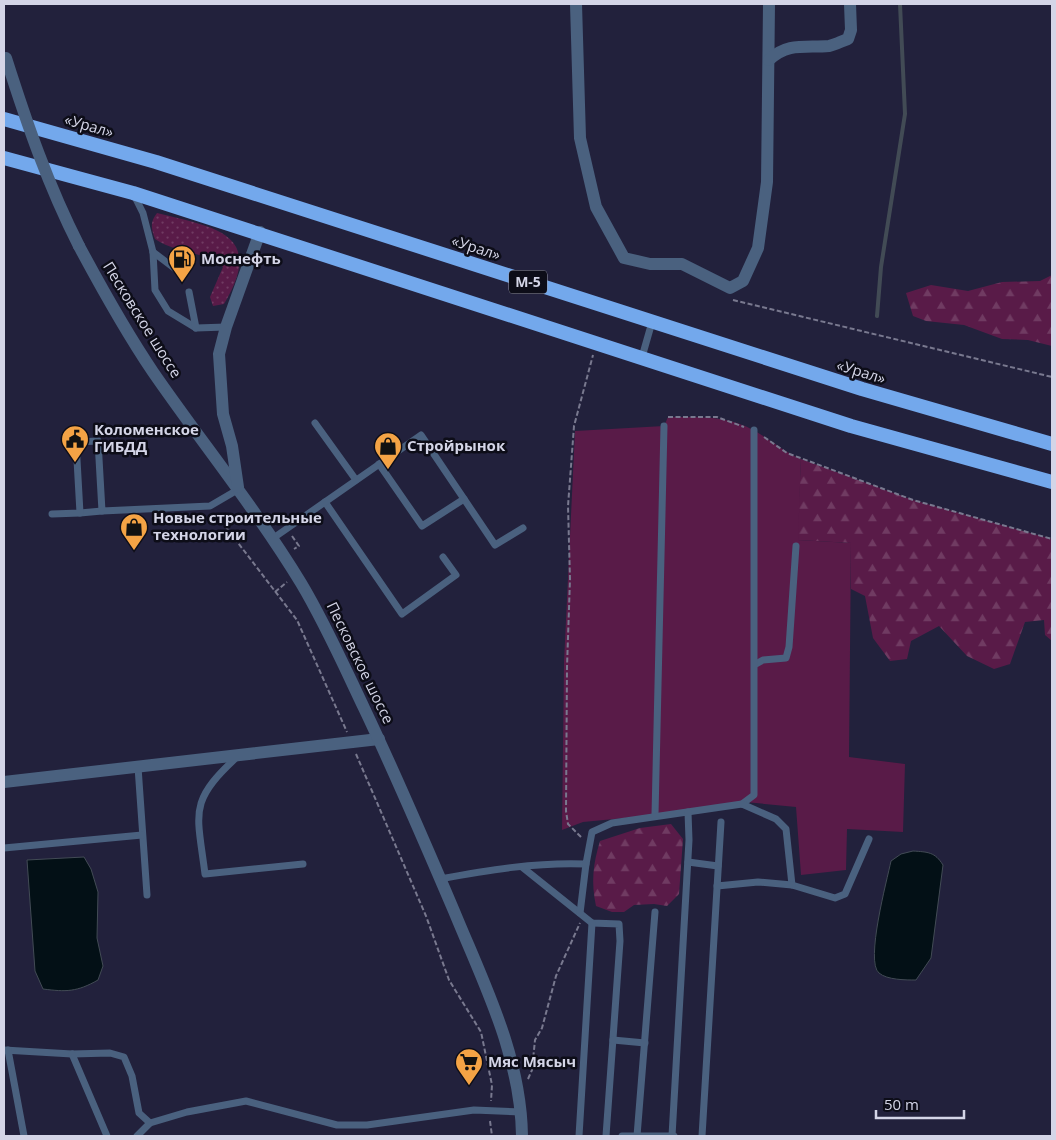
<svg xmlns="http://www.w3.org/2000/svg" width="1056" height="1140" font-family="'Open Sans',sans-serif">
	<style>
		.grass { fill: url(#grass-dots) }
		.forest { fill: url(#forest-firs) }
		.garden { fill: #591b48 }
		.water { fill: #031016; stroke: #424b55 }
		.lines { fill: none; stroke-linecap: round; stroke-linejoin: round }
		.stream { stroke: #424b55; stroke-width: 4 }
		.path { stroke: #79798f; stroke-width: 2; stroke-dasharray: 5 2.5; stroke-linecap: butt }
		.service { stroke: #4a617f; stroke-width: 7 }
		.minor { stroke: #4a617f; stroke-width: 12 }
		.tertiary { stroke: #4a617f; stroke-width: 12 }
		.trunk { stroke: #73a8ec; stroke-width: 14 }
		.tertiary-bridge { stroke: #4a617f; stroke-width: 12 }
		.labels { text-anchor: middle; stroke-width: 5; stroke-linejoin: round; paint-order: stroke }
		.shield { fill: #0d0d18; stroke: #9899a9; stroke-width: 1 }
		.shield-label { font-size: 14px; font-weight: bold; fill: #d4d5e7 }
		.street-label { font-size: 15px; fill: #d4d5e7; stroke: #0d0d18 }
		.poi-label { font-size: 15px; font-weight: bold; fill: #d4d5e7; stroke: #0d0d18; text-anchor: start }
	</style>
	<defs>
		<pattern id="grass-dots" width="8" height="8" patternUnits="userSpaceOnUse" patternTransform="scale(1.25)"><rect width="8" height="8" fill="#591b48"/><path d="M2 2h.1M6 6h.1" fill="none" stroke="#703b62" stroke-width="1.8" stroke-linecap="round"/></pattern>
		<pattern id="forest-firs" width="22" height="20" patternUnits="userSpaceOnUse" patternTransform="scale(1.25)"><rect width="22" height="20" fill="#591b48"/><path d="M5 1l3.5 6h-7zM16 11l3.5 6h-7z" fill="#703b62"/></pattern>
	</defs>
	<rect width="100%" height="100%" fill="#22213c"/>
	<path class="grass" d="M157 213C212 227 267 232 224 304L213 306 210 297 223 267C212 253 174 253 155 239 151 228 150 222 157 213Z"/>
	<g class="forest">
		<path d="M1052 275V346L1028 340 1002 339 964 325 926 321 913 316 906 293 931 285 968 291 1002 282 1040 281Z"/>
		<path d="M801 459 913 500 1052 539V641L1045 635 1044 620 1025 622 1010 664 994 669 967 656 939 626 911 641 907 659 890 661 873 638 865 596 851 589V543L797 540Z"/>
		<path d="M671 824 683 839 679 894 667 906 654 904 634 905 624 912H612L596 906C591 882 593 864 600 841L640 828Z"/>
	</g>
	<path class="garden" d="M668 417C698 417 728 415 755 431 771 440 784 452 801 459L798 540 851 543 849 757 905 764 903 832 847 829 846 870 801 875 796 807 745 802 688 812 583 822 562 830 564 662 575 431 664 426Z"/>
	<g class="water">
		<path d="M913 851C928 852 935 852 943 865L931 958 916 980C906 980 887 980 879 973 865 962 887 880 891 861L901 854Z"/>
		<path d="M84 857 91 869 98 892 97 938 103 966 98 980C77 992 66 992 43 989L35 971 27 860Z"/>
	</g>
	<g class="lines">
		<path class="stream" d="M877 316 881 267 905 114 900 4"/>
		<g class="path">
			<path d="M733 300 1052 377"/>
			<path d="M668 417H717L744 427"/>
			<path d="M764 437 787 453 913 500 1052 539"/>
			<path d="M216 514 297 620 347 732"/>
			<path d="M292 536 299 546 294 549"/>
			<path d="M275 592 287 582"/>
			<path d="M356 754 426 916 449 980 481 1032 492 1085 491 1101"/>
			<path d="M581 837 568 824 566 811 567 667 570 579 568 506 574 426 593 355"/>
			<path d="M528 1079 532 1070 535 1040 542 1028 556 976 580 923"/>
			<path d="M490 1121 492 1136"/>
		</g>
		<g class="service">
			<path d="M133 193 143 213 153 252 155 290 168 311 196 328 226 327"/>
			<path d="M153 252 182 274"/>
			<path d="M189 292 196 328"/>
			<path d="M642 357 652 322"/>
			<path d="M315 423 356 480"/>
			<path d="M379 464 422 526 464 499"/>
			<path d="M325 502 402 614 456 575 443 557"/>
			<path d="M80 513 102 511"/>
			<path d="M52 514 80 513 76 442 98 441 102 511 210 506 239 489"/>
			<path d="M272 539 421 435 495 545 523 528"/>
			<path d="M756 664 763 660 786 658 789 647 796 546"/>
			<path d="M238 756C188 802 197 811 205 874L303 864"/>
			<path d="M138 767 147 895"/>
			<path d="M742 804 754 795V430"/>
			<path d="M655 815 664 426"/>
			<path d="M4 848 142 835"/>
			<path d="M688 862 718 866"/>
			<path d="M522 867 592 923 619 924 620 941 606 1136"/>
			<path d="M440 879C488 870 537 862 586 864L592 832 612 823 742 804 776 819 786 829 792 885 835 898 845 894 869 839"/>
			<path d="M717 886 758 882 792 885"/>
			<path d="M580 913 586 864"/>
			<path d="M613 1040 645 1043"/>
			<path d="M4 1050 72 1054 110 1053 124 1057 132 1076 139 1113 150 1123"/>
			<path d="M8 1050 24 1136"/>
			<path d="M72 1054 107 1136"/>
			<path d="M137 1136 150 1123 187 1112 246 1101 337 1125H367L474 1110 522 1112"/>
			<path d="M579 1136 592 923"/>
			<path d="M622 1136H674"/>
			<path d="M637 1136 655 912"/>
			<path d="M672 1136 689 840 688 812"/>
			<path d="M702 1136 721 822"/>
		</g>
		<g class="minor">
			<path d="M576 4 580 138 596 207 624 258 650 264H682L730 288 743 281 758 248 767 182 769 4"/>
			<path d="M769 60C788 42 806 48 829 46 835 45 842 41 848 39L851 30 850 4"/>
			<path d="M4 782 379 739"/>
		</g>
		<g class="tertiary">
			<path d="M79 246C102 289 126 332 153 372 202 443 256 509 301 583 325 623 344 666 364 708 396 775 425 843 454 911 484 984 521 1056 522 1136"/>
			<path d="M238 487 232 446 223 414 219 354 226 327 260 232"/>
		</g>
		<g class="trunk">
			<path d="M4 119 156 162 862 389 1052 444"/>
			<path d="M4 158 133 193 851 426 1052 482"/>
		</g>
		<path class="tertiary-bridge" d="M6 58C27 124 48 185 79 246"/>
	</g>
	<defs>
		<g id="fuel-pin" transform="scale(1.4375)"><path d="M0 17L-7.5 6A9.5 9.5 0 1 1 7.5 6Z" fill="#f4a345" stroke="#0d0d18"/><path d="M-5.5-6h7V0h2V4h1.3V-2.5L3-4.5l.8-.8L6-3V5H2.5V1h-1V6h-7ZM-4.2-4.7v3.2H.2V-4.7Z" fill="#111"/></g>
		<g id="civic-pin" transform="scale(1.4375)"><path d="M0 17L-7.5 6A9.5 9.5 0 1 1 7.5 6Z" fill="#f4a345" stroke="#0d0d18"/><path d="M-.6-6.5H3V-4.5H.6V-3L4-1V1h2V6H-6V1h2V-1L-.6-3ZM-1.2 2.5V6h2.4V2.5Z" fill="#111"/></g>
		<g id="shop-pin" transform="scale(1.4375)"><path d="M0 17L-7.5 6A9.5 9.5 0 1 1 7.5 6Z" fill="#f4a345" stroke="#0d0d18"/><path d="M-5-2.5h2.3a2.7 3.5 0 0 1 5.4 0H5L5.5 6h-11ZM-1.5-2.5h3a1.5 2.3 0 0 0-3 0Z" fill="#111"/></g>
		<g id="supermarket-pin" transform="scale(1.4375)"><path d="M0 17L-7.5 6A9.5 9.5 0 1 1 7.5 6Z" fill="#f4a345" stroke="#0d0d18"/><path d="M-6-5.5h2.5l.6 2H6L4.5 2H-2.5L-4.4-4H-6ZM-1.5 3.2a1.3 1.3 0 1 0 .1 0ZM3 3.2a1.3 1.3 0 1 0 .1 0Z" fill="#111"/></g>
	</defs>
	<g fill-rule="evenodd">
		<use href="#fuel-pin" x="182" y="259"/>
		<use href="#civic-pin" x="75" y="439"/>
		<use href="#shop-pin" x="388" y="446"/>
		<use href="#shop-pin" x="134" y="527"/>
		<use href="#supermarket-pin" x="469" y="1062"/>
	</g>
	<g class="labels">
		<rect class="shield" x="509" y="270.5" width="38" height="23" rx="4"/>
		<g class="shield-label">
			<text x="528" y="287">М-5</text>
		</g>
		<g class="street-label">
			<text transform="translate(89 126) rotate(16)" y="5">«Урал»</text>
			<text transform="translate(476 248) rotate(18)" y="5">«Урал»</text>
			<text transform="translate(142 320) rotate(58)" y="5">Песковское шоссе</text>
			<text transform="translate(861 372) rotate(17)" y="5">«Урал»</text>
			<text transform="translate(360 663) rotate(64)" y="5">Песковское шоссе</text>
		</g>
		<g class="poi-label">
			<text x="201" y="264">Моснефть</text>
			<text x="94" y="435">Коломенское<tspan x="94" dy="17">ГИБДД</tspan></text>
			<text x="407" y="451">Стройрынок</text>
			<text x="153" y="523">Новые строительные<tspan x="153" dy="17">технологии</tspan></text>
			<text x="488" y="1067">Мяс Мясыч</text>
		</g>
	</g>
	<rect width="1056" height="1140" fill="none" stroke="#d4d5e7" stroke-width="10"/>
	<path d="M876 1110v8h88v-8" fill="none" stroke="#d4d5e7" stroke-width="2.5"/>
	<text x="884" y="1110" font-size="15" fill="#d4d5e7" stroke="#0d0d18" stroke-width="4" paint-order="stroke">50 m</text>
</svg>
